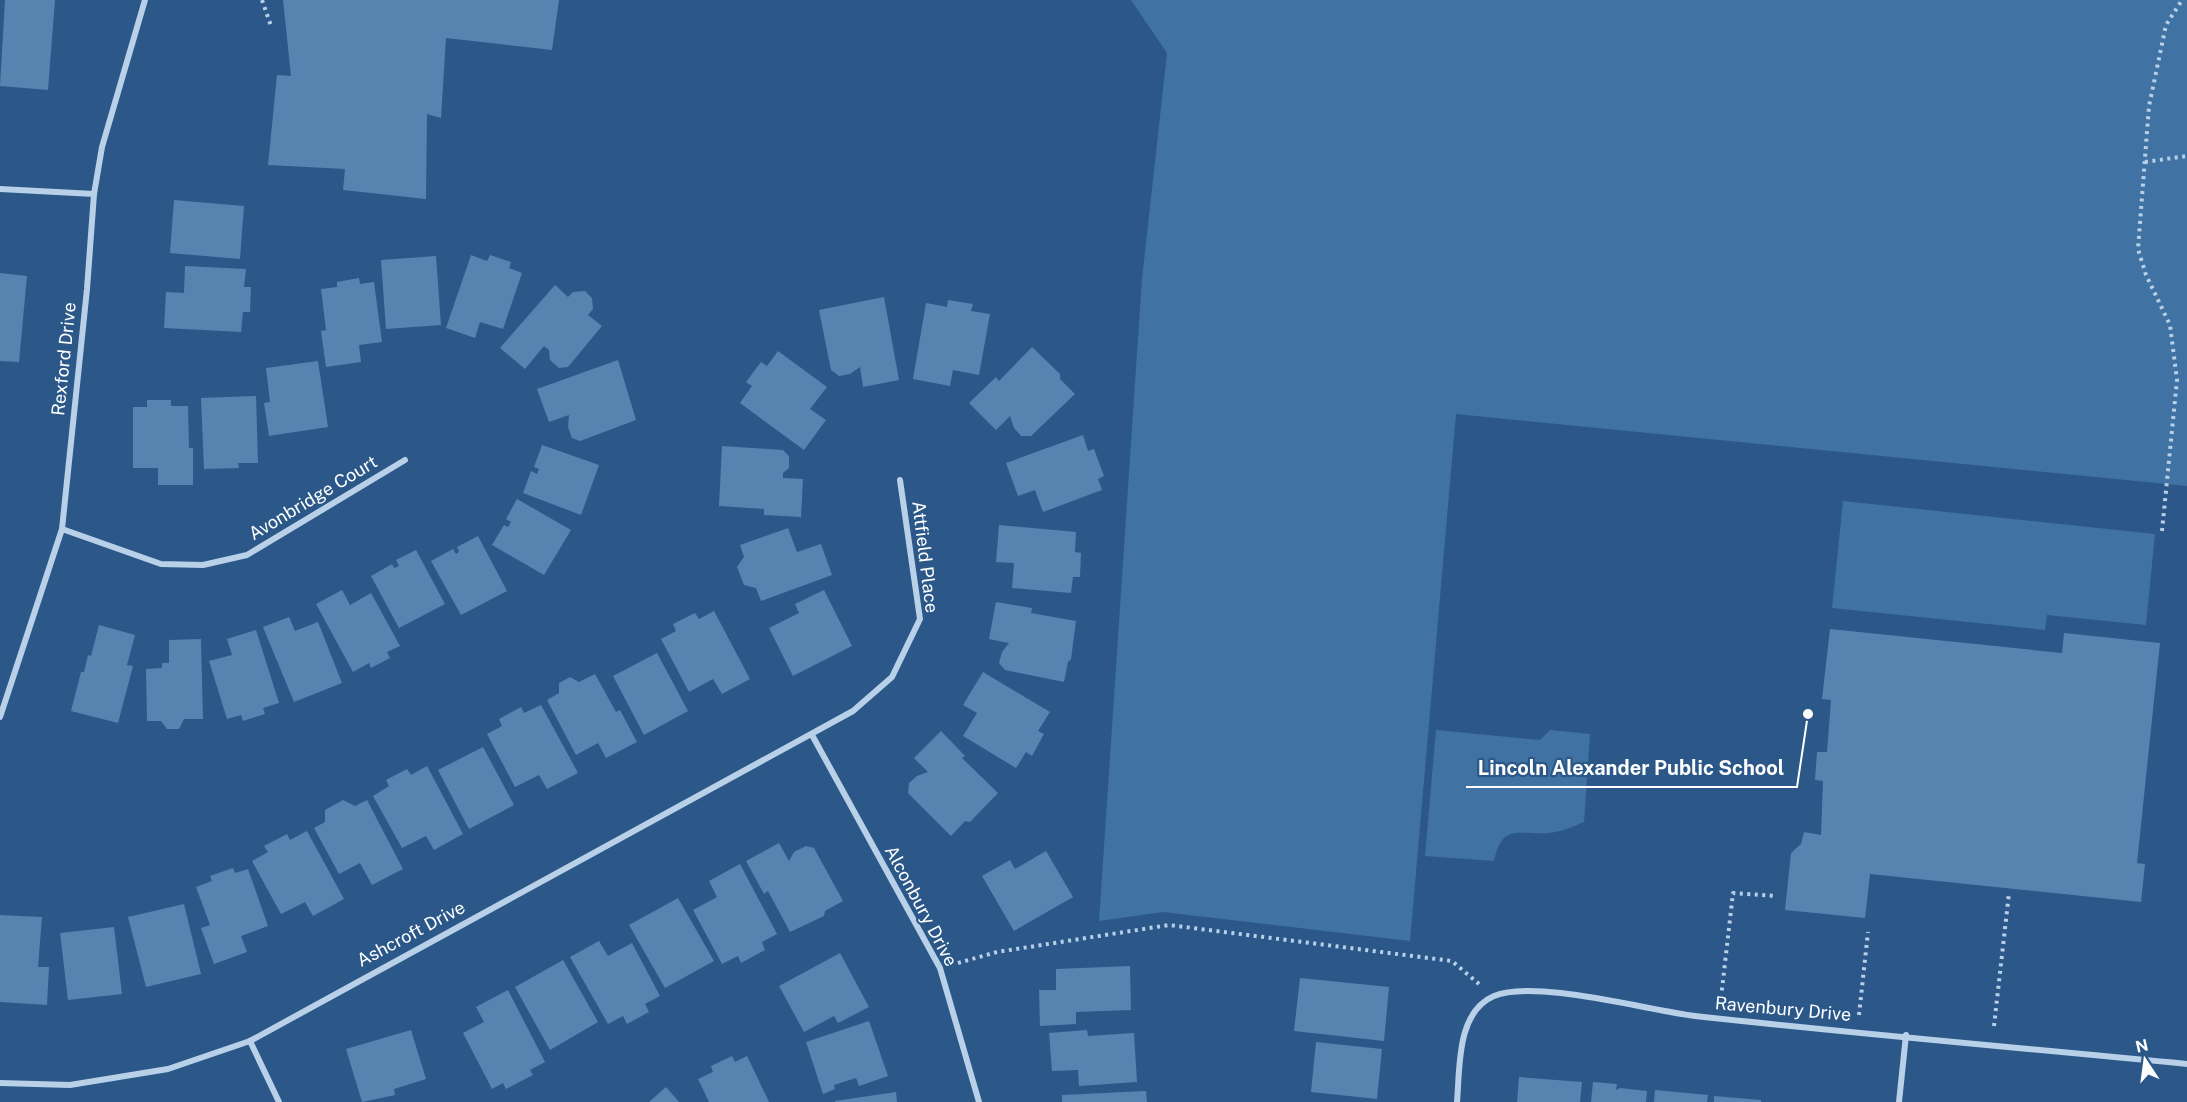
<svg xmlns="http://www.w3.org/2000/svg" width="2187" height="1102" font-family="'Public Sans',sans-serif">
	<style>
		.green { fill: #4072a4 }
		.building { fill: #5783b1 }
		.lines { fill: none; stroke-linecap: round; stroke-linejoin: round }
		.path { stroke: #b8d0e8; stroke-width: 4; stroke-dasharray: 3 4.5; stroke-linecap: butt }
		.street { stroke: #b8d0e8; stroke-width: 6 }
		.labels { text-anchor: middle; stroke-width: 4.5; stroke-linejoin: round; paint-order: stroke }
		.street-label { font-size: 18px; fill: #fff; stroke: #2b5888 }
		.leader { fill: none; stroke: #fff; stroke-width: 2 }
		.callout-dot { fill: #fff; stroke: #2b5888; stroke-width: 2 }
		.callout-label { font-size: 20px; text-anchor: middle; font-weight: bold; fill: #fff; stroke: #2b5888; stroke-width: 4.5; stroke-linejoin: round; paint-order: stroke }
	</style>
	<rect width="100%" height="100%" fill="#2b5888"/>
	<g class="green">
		<path d="M1131 0H2187V486L1456 414 1410 941 1163 912 1099 921 1142 279 1167 53Z"/>
		<path d="M1843 501 2155 534 2146 625 2047 615 2045 630 1832 608Z"/>
		<path d="M1436 730 1540 740 1550 730 1590 734 1584 822C1572 827 1561 832 1548 833 1518 835 1502 823 1494 861L1425 856Z"/>
	</g>
	<g class="building">
		<path d="M5 0H55L48 90 0 86Z"/>
		<path d="M283 0H559L552 50 446 38 441 118 427 114 426 199 343 190 345 169 268 165 277 75 291 76Z"/>
		<path d="M174 200 244 206 240 259 170 253Z"/>
		<path d="M471 255 487 261 490 255 511 262 509 268 522 273 503 329 480 322 475 338 446 328Z"/>
		<path d="M436 256 441 325 386 329 381 260Z"/>
		<path d="M185 266 246 269 244 287H251L250 312H243L241 332 164 328 166 292 184 293Z"/>
		<path d="M0 273 27 276 19 362 0 361Z"/>
		<path d="M359 278 360 284 374 282 382 342 359 345 361 362 326 367 321 331 326 330 321 289 337 287V282Z"/>
		<path d="M555 285 568 297 573 292 585 291 592 298 593 309 588 315 602 326 568 367 559 368 550 360 549 350 544 346 525 369 500 348Z"/>
		<path d="M884 297 899 380 863 387 860 367 850 374 839 376 831 370 819 310Z"/>
		<path d="M948 300 973 304 971 311 990 314 979 375 953 370 950 386 913 379 926 303 947 307Z"/>
		<path d="M1032 347 1060 374V379L1075 394 1031 436H1021L1014 428 1010 416 996 430 969 403 996 377 999 381Z"/>
		<path d="M778 351 827 387 810 409 826 420 804 450 740 403 752 386 746 382 761 362 767 366Z"/>
		<path d="M618 360 636 420 580 441 572 438 568 427 569 415 549 422 537 389Z"/>
		<path d="M318 361 328 427 269 436 264 403 270 402 266 368Z"/>
		<path d="M256 396 258 463H238L239 468 204 469 201 398Z"/>
		<path d="M147 400H171V406H188L189 448H193V485H158V468H133V407H147Z"/>
		<path d="M1083 435 1088 451 1094 449 1104 476 1098 479 1102 490 1043 512 1035 490 1018 496 1006 463Z"/>
		<path d="M542 445 599 465 581 515 523 493 531 471 537 474 539 469 534 467Z"/>
		<path d="M722 446 783 450 789 456V468L783 473V478L803 479 801 517 764 515V509L719 506Z"/>
		<path d="M517 499 571 530 544 575 492 545 504 525 508 527 511 522 506 519Z"/>
		<path d="M999 525 1076 532 1075 552 1081 553 1080 577H1073L1071 593 1012 588 1014 563 996 562Z"/>
		<path d="M788 528 797 552 821 544 832 575 761 601 756 588 744 585 737 567 744 557 740 545Z"/>
		<path d="M478 536 507 591 461 615 431 561 453 549 456 554 459 552 457 547Z"/>
		<path d="M416 550 445 604 399 628 371 576 392 564 394 568 399 566 396 560Z"/>
		<path d="M342 590 350 605 371 593 400 646 387 652 390 658 371 668 369 663 353 672 316 604Z"/>
		<path d="M824 590 852 646 793 676 769 628 799 613 795 604Z"/>
		<path d="M996 602 1032 608 1031 613 1076 621 1071 659 1068 662 1064 682 1005 670 999 663 1002 652 1009 643 989 639Z"/>
		<path d="M714 611 750 679 722 694 713 679 689 692 661 639 676 631 673 624 695 613 699 619Z"/>
		<path d="M289 617 295 631 318 622 342 683 294 702 263 627Z"/>
		<path d="M99 625 135 635 127 665 133 666 118 723 71 711 81 672H84L88 655 91 656Z"/>
		<path d="M1830 629 2062 653 2064 633 2160 643 2137 863 2145 864 2141 902 1870 874 1865 918 1785 910 1791 853 1801 844 1804 832 1821 835 1823 781 1815 780 1817 752H1827L1831 700 1822 699Z"/>
		<path d="M256 630 279 703 263 708 265 714 243 721 241 715 227 719 209 661 232 655 227 639Z"/>
		<path d="M201 639 203 719H184L179 729H167L161 721H147L146 669 162 668V663H169V640Z"/>
		<path d="M657 653 688 711 644 735 613 676Z"/>
		<path d="M983 672 1050 712 1038 731 1044 734 1032 756 1026 752 1016 768 963 736 977 713 963 705Z"/>
		<path d="M595 674 616 712 620 710 637 742 606 758 598 743 576 755 547 700 559 693V683L570 677 579 682Z"/>
		<path d="M541 705 578 773 547 789 539 775 515 787 487 734 502 726 499 719 521 707 524 713Z"/>
		<path d="M941 731 965 756 962 758 998 793 970 822 965 821 951 836 908 793 909 783 917 776 928 772 914 758Z"/>
		<path d="M483 747 514 805 469 829 438 770Z"/>
		<path d="M427 766 463 834 434 850 426 836 402 848 373 796 389 786 386 780 407 769 411 775Z"/>
		<path d="M343 800 355 806 367 800 403 869 372 885 360 863 339 874 314 828 325 822V810Z"/>
		<path d="M307 831 344 899 313 916 305 902 281 914 252 861 268 852 264 846 287 834 290 840Z"/>
		<path d="M779 843 789 861 794 852 806 846 814 848 843 901 825 911 824 916 790 932 768 891 764 894 746 861Z"/>
		<path d="M1046 851 1073 897 1014 931 982 876 1010 860 1015 869Z"/>
		<path d="M740 864 777 934 762 942 765 950 741 963 738 956 722 964 693 910 717 897 709 881Z"/>
		<path d="M233 868 235 873 248 869 268 926 241 936 247 952 214 964 201 928 210 925 196 887 212 881 210 876Z"/>
		<path d="M678 898 714 961 665 988 629 925Z"/>
		<path d="M184 904 201 974 146 987 128 917Z"/>
		<path d="M0 915 42 917 38 967H49L47 1005 0 1002Z"/>
		<path d="M114 927 122 994 68 1000 60 933Z"/>
		<path d="M599 941 608 956 632 943 660 996 645 1004 649 1012 627 1024 623 1016 608 1024 570 957Z"/>
		<path d="M840 953 869 1007 838 1023 834 1016 804 1032 779 986Z"/>
		<path d="M563 960 598 1022 550 1050 515 987Z"/>
		<path d="M1130 966 1131 1010 1076 1012V1024L1040 1026 1039 990H1056V969Z"/>
		<path d="M1300 978 1389 987 1384 1041 1294 1031Z"/>
		<path d="M508 990 545 1062 530 1070 533 1075 506 1089 503 1083 492 1089 463 1033 484 1022 476 1007Z"/>
		<path d="M869 1021 888 1076 859 1086 856 1078 834 1085 835 1089 823 1094 806 1042Z"/>
		<path d="M411 1030 426 1079 394 1089 395 1095 362 1102 346 1049Z"/>
		<path d="M1087 1030 1088 1036 1134 1033 1137 1082 1079 1086 1078 1070 1052 1071 1049 1033Z"/>
		<path d="M1316 1042 1382 1049 1377 1099 1311 1092Z"/>
		<path d="M732 1056 735 1062 747 1056 769 1102H709L698 1079 713 1072 711 1066Z"/>
		<path d="M1519 1077 1582 1082 1580 1102H1517Z"/>
		<path d="M1593 1082 1617 1084 1616 1090 1620 1088 1647 1091 1646 1102H1591Z"/>
		<path d="M666 1087 679 1102H649Z"/>
		<path d="M1655 1090 1708 1095 1707 1102H1654Z"/>
		<path d="M1146 1091 1147 1102H1062V1095Z"/>
		<path d="M896 1092 897 1102H835V1101Z"/>
		<path d="M1714 1096 1761 1100V1102H1714Z"/>
	</g>
	<g class="lines">
		<g class="path">
			<path d="M262 0 271 26"/>
			<path d="M2145 162 2187 156"/>
			<path d="M2162 531 2177 380 2170 325 2146 275 2138 249 2149 106 2166 25 2182 0"/>
			<path d="M958 963 997 952 1169 925 1452 961 1479 984"/>
			<path d="M1721 998 1733 893 1776 896"/>
			<path d="M1859 1015 1868 932"/>
			<path d="M1994 1026 2009 893"/>
		</g>
		<g class="street">
			<path d="M0 189 94 194"/>
			<path d="M62 529 161 564 203 565 247 555 405 460"/>
			<path d="M0 717 62 529 87 289 94 194 102 147 145 0"/>
			<path d="M812 735 940 968 979 1102"/>
			<path d="M250 1041 279 1102"/>
			<path d="M0 1083 70 1085 168 1069 250 1041 853 711 892 677 920 619 900 480"/>
			<path d="M1457 1102C1460 1069 1456 1012 1494 996 1535 979 1647 1010 1695 1016 1859 1034 2023 1048 2187 1064"/>
			<path d="M1899 1102 1906 1035"/>
		</g>
	</g>
	<g class="labels">
		<g class="street-label">
			<text transform="translate(64 359) rotate(-84)" y="6">Rexford Drive</text>
			<text transform="translate(313 498) rotate(-31)" y="6">Avonbridge Court</text>
			<text transform="translate(925 557) rotate(83)" y="6">Attfield Place</text>
			<text transform="translate(921 906) rotate(62)" y="6">Alconbury Drive</text>
			<text transform="translate(411 934) rotate(-28)" y="6">Ashcroft Drive</text>
			<text transform="translate(1783 1009) rotate(5)" y="6">Ravenbury Drive</text>
		</g>
	</g>
	<path class="leader" d="M1808 714L1797 787H1466"/>
	<circle class="callout-dot" cx="1808" cy="714" r="6"/>
	<g class="callout-label">
		<text x="1631" y="775">Lincoln Alexander Public School</text>
	</g>
	<g transform="translate(2145 1060) rotate(347)" stroke="#2b5888" stroke-width="4.5" paint-order="stroke">
	<path d="M0-4.5L10 22L0 15L-10 22Z" fill="#ffffff"/>
	<text y="-9" font-size="16" font-weight="bold" text-anchor="middle" fill="#ffffff">N</text>
	</g>
</svg>
